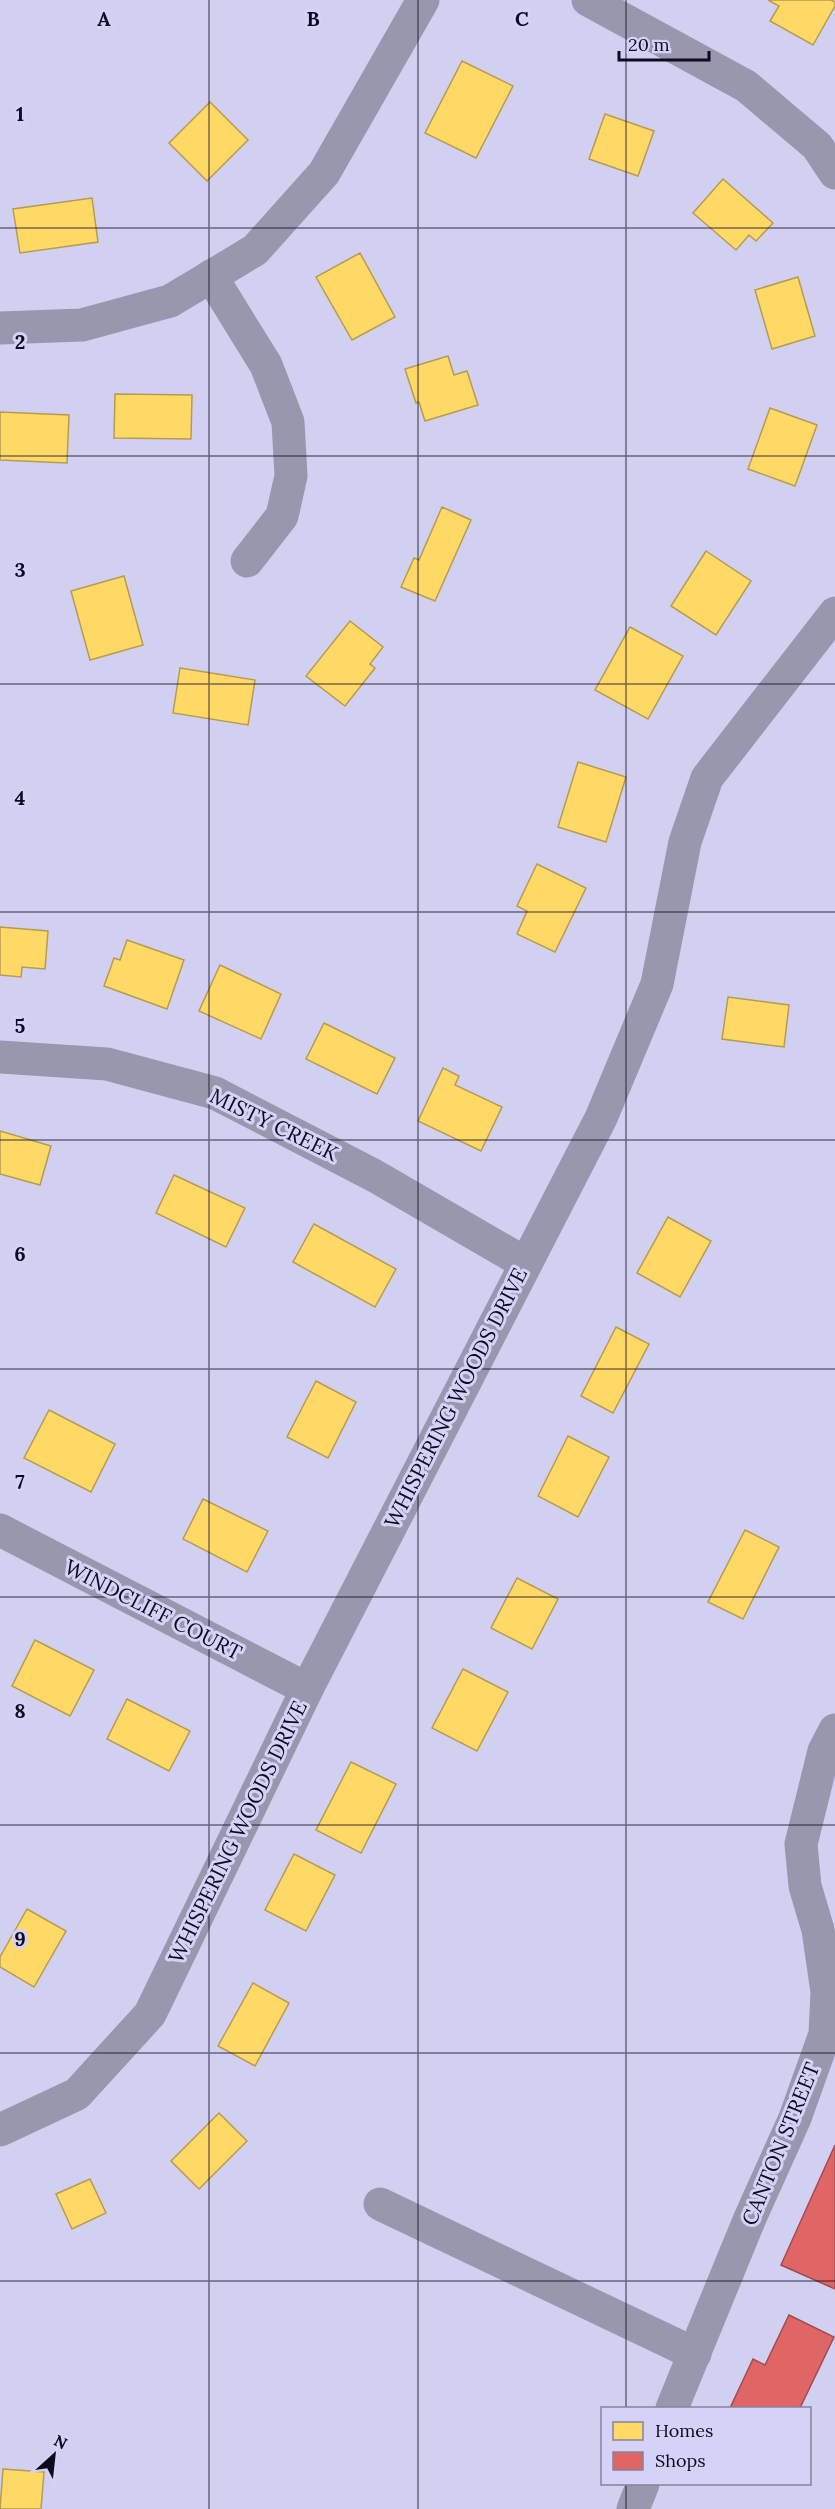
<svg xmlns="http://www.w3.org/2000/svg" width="835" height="2509" font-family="Lora,serif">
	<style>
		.homes { fill: #ffd966; stroke: #b79b51; stroke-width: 1.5 }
		.shops { fill: #e06666; stroke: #a14b51; stroke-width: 1.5 }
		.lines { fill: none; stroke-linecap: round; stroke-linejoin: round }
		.minor { stroke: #9897ad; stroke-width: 33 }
		.grid { fill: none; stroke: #0e0b20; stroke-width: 1.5; stroke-opacity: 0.55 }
		.labels { text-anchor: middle; stroke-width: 6; stroke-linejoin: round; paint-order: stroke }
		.street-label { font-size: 21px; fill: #0e0b20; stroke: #d4d2f7 }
		.grid-label { font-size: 20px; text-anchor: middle; font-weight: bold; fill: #0e0b20; stroke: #d4d2f7; stroke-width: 6; stroke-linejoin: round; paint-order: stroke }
	</style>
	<rect width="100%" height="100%" fill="#d2d0f1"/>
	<g class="homes">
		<path d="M768 0H831L835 2V6L813 45 770 21 779 6Z"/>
		<path d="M462 61 513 86 476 158 425 133Z"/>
		<path d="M210 102 248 140 207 181 169 143Z"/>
		<path d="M605 114 654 131 638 176 589 159Z"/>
		<path d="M723 179 773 223 756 241 749 235 736 250 693 213Z"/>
		<path d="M92 198 98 242 20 253 13 209Z"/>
		<path d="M360 253 395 317 352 340 316 277Z"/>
		<path d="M798 277 815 336 772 349 755 290Z"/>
		<path d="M448 356 454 375 467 371 478 405 425 421 419 402 416 403 405 369Z"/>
		<path d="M115 394 192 395 191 439 114 438Z"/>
		<path d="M770 408 817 425 795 486 748 469Z"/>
		<path d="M0 412 69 415 67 463 0 460Z"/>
		<path d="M442 507 471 520 435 601 401 587 414 558 419 560Z"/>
		<path d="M706 551 751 581 716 635 671 606Z"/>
		<path d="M124 576 143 645 90 660 71 591Z"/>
		<path d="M350 621 383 647 370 664 375 668 345 706 306 676Z"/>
		<path d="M630 627 683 656 648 719 595 690Z"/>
		<path d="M180 668 255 680 248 725 173 713Z"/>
		<path d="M578 762 626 777 606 842 558 827Z"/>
		<path d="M537 864 586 888 555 952 517 934 527 911 517 906Z"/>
		<path d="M0 927 48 931 45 969 22 967 21 977 0 975Z"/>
		<path d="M127 940 184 960 167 1009 104 986 114 958 120 960Z"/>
		<path d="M220 965 281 994 261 1039 199 1011Z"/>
		<path d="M728 997 789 1005 784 1047 722 1039Z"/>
		<path d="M324 1023 395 1058 377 1094 306 1059Z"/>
		<path d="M443 1068 459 1076 455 1085 502 1107 481 1151 418 1121Z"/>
		<path d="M0 1131 51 1146 40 1185 0 1174Z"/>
		<path d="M174 1175 245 1208 226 1247 156 1213Z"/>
		<path d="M668 1217 711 1241 680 1297 637 1273Z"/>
		<path d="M314 1224 396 1269 375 1307 293 1262Z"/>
		<path d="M616 1327 649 1344 613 1413 581 1396Z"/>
		<path d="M316 1381 356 1402 328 1458 287 1437Z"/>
		<path d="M49 1410 115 1444 91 1492 24 1458Z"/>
		<path d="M568 1436 609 1457 578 1517 538 1496Z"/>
		<path d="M203 1499 268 1531 247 1572 183 1539Z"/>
		<path d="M745 1530 779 1547 743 1619 708 1602Z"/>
		<path d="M517 1578 558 1599 532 1649 491 1628Z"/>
		<path d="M35 1640 94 1670 70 1716 12 1686Z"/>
		<path d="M463 1669 508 1692 477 1751 432 1728Z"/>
		<path d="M127 1699 190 1731 169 1771 107 1739Z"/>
		<path d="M351 1762 396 1784 361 1853 316 1830Z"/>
		<path d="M294 1854 335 1875 306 1931 265 1910Z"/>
		<path d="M27 1909 66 1931 34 1987 0 1967V1957Z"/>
		<path d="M253 1983 289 2003 255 2066 218 2046Z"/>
		<path d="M219 2113 247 2141 199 2189 171 2161Z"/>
		<path d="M90 2179 106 2213 72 2229 56 2194Z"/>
		<path d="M3 2469 44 2472 41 2509H0Z"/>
	</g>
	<g class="shops">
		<path d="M835 2145V2289L781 2265Z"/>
		<path d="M789 2315 834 2337 800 2408H730L753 2359 765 2365Z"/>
	</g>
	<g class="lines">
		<g class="minor">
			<path d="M588 0 746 86 817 146 835 173"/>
			<path d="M211 276 266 365 288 422 291 476 282 516 247 561"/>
			<path d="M0 328 82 325 170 301 255 250 324 173 423 0"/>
			<path d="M0 1057 107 1064 215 1093 375 1176 525 1263"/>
			<path d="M0 1530 307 1689"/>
			<path d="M0 2130 77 2094 150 2014 307 1689 601 1118 657 984 685 842 707 778 835 613"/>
			<path d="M380 2204 695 2354"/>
			<path d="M672 2408 750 2218 795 2118 825 2034 827 1992 818 1930 805 1886 801 1844 824 1751 835 1730"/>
			<path d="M633 2509 643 2484"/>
		</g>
	</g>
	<path class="grid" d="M209 0V2509M418 0V2509M626 0V2408M0 228H835M0 456H835M0 684H835M0 912H835M0 1140H835M0 1369H835M0 1597H835M0 1825H835M0 2053H835M0 2281H835M626 2484V2509"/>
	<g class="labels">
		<g class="street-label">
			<text transform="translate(274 1125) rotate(26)" y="7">MISTY CREEK</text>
			<text transform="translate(456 1398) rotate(-63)" y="7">WHISPERING WOODS DRIVE</text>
			<text transform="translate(153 1610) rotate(27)" y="7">WINDCLIFF COURT</text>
			<text transform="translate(238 1832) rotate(-64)" y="7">WHISPERING WOODS DRIVE</text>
			<text transform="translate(781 2144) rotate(-68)" y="7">CANTON STREET</text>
		</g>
	</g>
	<g class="grid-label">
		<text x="104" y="26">A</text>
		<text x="313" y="26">B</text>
		<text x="522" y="26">C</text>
		<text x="20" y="121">1</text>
		<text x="20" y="349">2</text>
		<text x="20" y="577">3</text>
		<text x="20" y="805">4</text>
		<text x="20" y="1033">5</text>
		<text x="20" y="1261">6</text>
		<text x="20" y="1489">7</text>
		<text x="20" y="1718">8</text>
		<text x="20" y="1946">9</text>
	</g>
	<rect x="601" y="2407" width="210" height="78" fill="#d4d2f7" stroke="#8582a1" stroke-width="1.5"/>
	<rect x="613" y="2422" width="30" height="18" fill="#ffd966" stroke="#8582a1" stroke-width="1.5"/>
	<text x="655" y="2437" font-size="18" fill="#0e0b20">Homes</text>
	<rect x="613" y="2452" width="30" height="18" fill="#e06666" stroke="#8582a1" stroke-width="1.5"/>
	<text x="655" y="2467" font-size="18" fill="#0e0b20">Shops</text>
	<g transform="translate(54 2455) rotate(27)" stroke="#d4d2f7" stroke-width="4.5" paint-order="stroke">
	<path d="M0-4.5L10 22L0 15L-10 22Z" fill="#0e0b20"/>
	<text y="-9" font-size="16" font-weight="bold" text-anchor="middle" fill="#0e0b20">N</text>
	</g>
	<path d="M619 51v9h90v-9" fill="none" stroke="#0e0b20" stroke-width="3"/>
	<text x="628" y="51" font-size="18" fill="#0e0b20" stroke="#d4d2f7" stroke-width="4.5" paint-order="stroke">20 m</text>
</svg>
